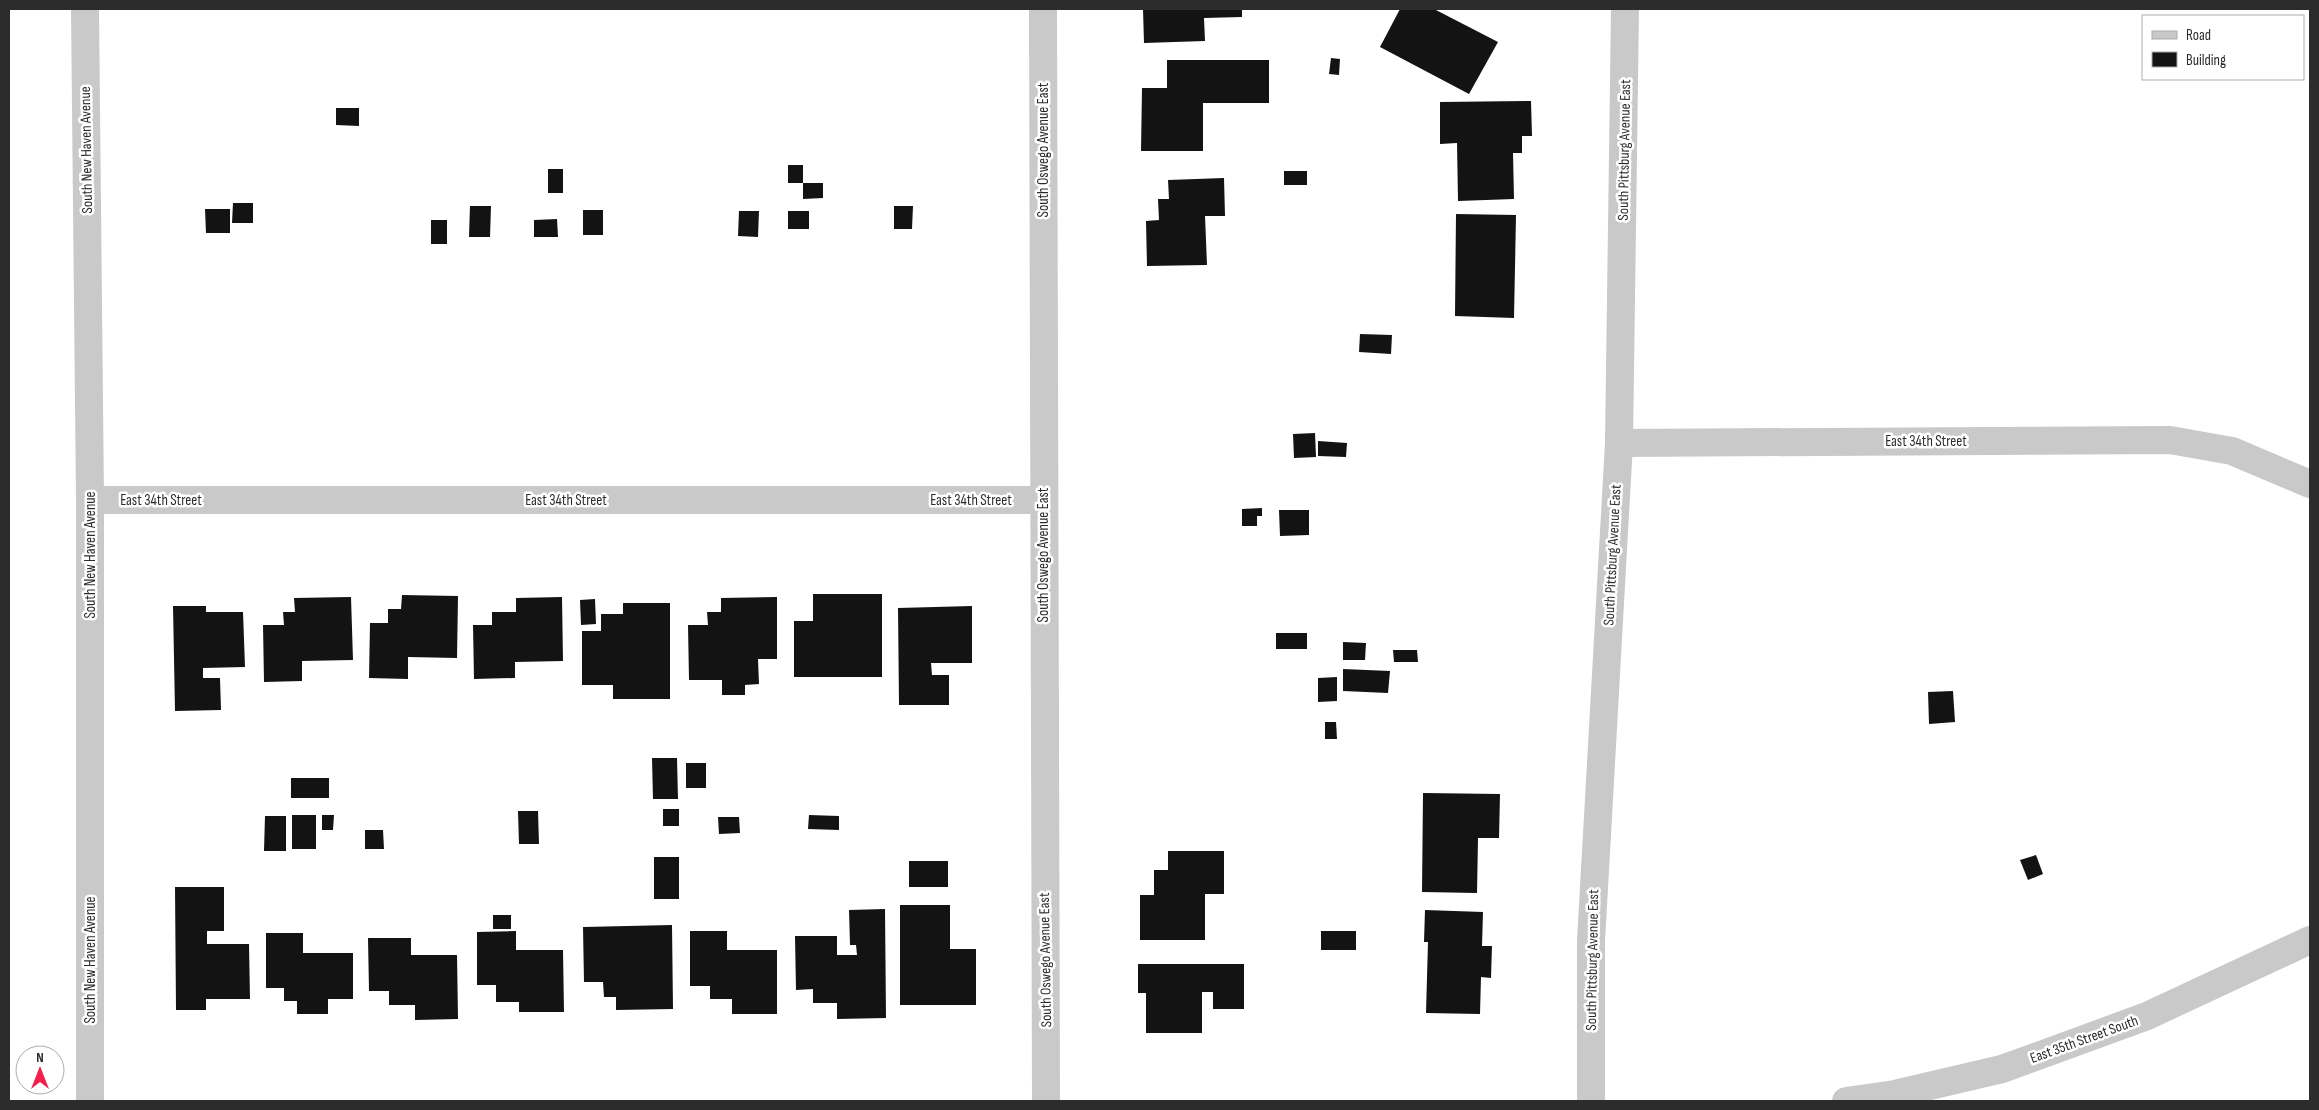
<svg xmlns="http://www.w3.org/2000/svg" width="2319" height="1110" font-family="'Sofia Sans Condensed',sans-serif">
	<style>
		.building { fill: #131313 }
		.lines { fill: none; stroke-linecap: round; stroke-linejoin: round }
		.street { stroke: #c9c9c9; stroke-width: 28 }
		.labels { text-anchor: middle; stroke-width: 5; stroke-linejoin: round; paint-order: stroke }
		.street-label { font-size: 15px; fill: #2c2c2c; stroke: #fff }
	</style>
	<rect width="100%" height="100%" fill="#fff"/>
	<g class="building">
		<path d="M1143 9H1242V17L1204 18 1205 41 1144 43Z"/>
		<path d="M1400 9H1434L1498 42 1469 94 1380 47Z"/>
		<path d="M1331 58 1340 59 1339 75 1329 74Z"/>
		<path d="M1167 60H1269V103H1203V151H1141L1142 88H1167Z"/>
		<path d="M1531 101 1532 136H1522V153H1513L1514 199 1458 201 1457 143 1440 144V102Z"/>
		<path d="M336 108H359V126L336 125Z"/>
		<rect x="788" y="165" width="15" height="18"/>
		<rect x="548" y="169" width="15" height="24"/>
		<rect x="1284" y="171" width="23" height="14"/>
		<path d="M1224 178 1225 216H1205L1207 265 1147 266 1146 221 1159 220 1158 199H1169L1168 180Z"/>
		<path d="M803 183H823V198L803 199Z"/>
		<path d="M233 203H253V223H232Z"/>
		<path d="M470 206H491L490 237H469Z"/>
		<path d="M894 206H913L912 229H894Z"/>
		<path d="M205 209H230V233H206Z"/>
		<rect x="583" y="210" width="20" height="25"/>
		<path d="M739 211H759L758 237 738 236Z"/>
		<rect x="788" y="211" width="21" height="18"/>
		<path d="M1456 214 1516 215 1514 318 1455 316Z"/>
		<path d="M557 219 558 237H534V220Z"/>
		<rect x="431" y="220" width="16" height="24"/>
		<path d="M1360 334 1392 335 1391 354 1359 352Z"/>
		<path d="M1315 433 1316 457 1294 458 1293 434Z"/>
		<path d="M1318 441 1347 443 1346 457 1318 456Z"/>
		<path d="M1262 508V516H1257V526H1242V509Z"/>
		<path d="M1279 510H1309V535L1280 536Z"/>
		<path d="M813 594H882V677H794V621H813Z"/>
		<path d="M402 595 458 596 457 658 408 657V679L369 678 370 623H388V609H401Z"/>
		<path d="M351 597 353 660 302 661V681L264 682 263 625H284L283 612H295L294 598Z"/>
		<path d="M562 597 563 661 515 662V678L474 679 473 625H492V612H516V598Z"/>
		<path d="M777 597V659H758L759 684 745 685V695H722V680H689L688 625H708L707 612H721V598Z"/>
		<path d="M595 599 596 624 581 625 580 600Z"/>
		<path d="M623 603H670V699H613V685H582V631H601V614H623Z"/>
		<path d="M173 606H206V612H243L245 667 203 668V678H220L221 710 175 711Z"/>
		<path d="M972 606V663H931L932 675H949V705H899L898 608Z"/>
		<rect x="1276" y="633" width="31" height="16"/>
		<path d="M1343 642 1366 643 1365 660H1343Z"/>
		<path d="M1393 650H1417L1418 662H1394Z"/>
		<path d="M1343 669 1390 671 1388 693 1343 691Z"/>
		<path d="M1337 677V701L1318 702V678Z"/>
		<path d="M1953 691 1955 722 1929 724 1928 692Z"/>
		<path d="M1325 722H1336L1337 739H1325Z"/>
		<path d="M652 758H677L678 799H653Z"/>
		<rect x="686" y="763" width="20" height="25"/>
		<rect x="291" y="778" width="38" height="20"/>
		<path d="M1423 793 1500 794 1499 838H1478L1477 893 1422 892Z"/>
		<rect x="663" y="809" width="16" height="17"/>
		<path d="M518 811H538L539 844H519Z"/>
		<rect x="292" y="815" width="24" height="34"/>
		<path d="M322 815H334L333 830H322Z"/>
		<path d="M809 815 839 816V830L808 829Z"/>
		<path d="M265 816H286V851H264Z"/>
		<path d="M718 817H739L740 833 719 834Z"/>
		<path d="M365 830H383L384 849H365Z"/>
		<path d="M1168 851H1224V894H1205V940H1140V895H1154V870H1168Z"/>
		<path d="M2036 855 2043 874 2028 880 2020 860Z"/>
		<rect x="654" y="857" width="25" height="42"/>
		<rect x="909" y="861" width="39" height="26"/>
		<path d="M175 887H224V931H207V944H249L250 999H206V1010H176Z"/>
		<path d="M900 905H950V949H976V1005H900Z"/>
		<path d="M885 909 886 1018 837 1019V1003H813V989L796 990 795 936H837V955H857L856 945H850L849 910Z"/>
		<path d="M1425 910 1483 912 1482 946H1492L1491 978 1481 977 1480 1014 1426 1013 1428 942H1424Z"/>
		<rect x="493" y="915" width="18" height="14"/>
		<path d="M672 925 673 1009 616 1010V997H604L603 982H584L583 927Z"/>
		<path d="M516 931V950H563L564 1012H519V1002H496V985H477V932Z"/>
		<path d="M690 931H727V950H777V1014H732V999H710V986H690Z"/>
		<rect x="1321" y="931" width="35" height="19"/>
		<path d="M266 933H303V953H353V999H328V1014H297V1001H284V988H266Z"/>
		<path d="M368 938H411V955H457L458 1019 415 1020V1005H389V991H369Z"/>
		<path d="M1138 964H1244V1009H1213V992H1202V1033H1146V993H1138Z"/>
	</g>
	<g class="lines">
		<g class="street">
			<path d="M85 9 90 500V1101"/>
			<path d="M1043 9 1046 1101"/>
			<path d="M1619 443 2170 440 2232 451 2310 484"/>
			<path d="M90 500H1043"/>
			<path d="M1591 1101V941L1619 443 1625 9"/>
			<path d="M1846 1101 1895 1094 2002 1069 2147 1016 2310 940"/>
		</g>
	</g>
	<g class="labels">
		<g class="street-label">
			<text transform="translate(86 150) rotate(-91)" y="5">South New Haven Avenue</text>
			<text transform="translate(1043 150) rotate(-90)" y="5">South Oswego Avenue East</text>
			<text transform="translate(1624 150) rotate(-89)" y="5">South Pittsburg Avenue East</text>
			<text x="1926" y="446">East 34th Street</text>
			<text x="161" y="505">East 34th Street</text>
			<text x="566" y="505">East 34th Street</text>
			<text x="971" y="505">East 34th Street</text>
			<text transform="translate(90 555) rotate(-90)" y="5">South New Haven Avenue</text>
			<text transform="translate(1043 555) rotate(-90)" y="5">South Oswego Avenue East</text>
			<text transform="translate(1612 555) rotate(-87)" y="5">South Pittsburg Avenue East</text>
			<text transform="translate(90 960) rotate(-90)" y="5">South New Haven Avenue</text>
			<text transform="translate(1045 960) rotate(-91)" y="5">South Oswego Avenue East</text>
			<text transform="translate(1592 960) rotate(-89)" y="5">South Pittsburg Avenue East</text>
			<text transform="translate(2084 1039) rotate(-20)" y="5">East 35th Street South</text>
		</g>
	</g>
	<rect width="2319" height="1110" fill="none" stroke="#2c2c2c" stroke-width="20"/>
	<rect x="2142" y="15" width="162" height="65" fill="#ffffff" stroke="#ababab"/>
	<rect x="2152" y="31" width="25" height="8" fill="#c9c9c9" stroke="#ababab"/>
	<text x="2186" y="40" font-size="15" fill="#2c2c2c">Road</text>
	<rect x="2152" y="52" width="25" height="15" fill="#131313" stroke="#ababab"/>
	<text x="2186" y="65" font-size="15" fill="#2c2c2c">Building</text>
	<g transform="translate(40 1070)"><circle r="24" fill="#ffffff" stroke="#ababab"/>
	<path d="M0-4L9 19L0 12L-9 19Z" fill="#f21f4c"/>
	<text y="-8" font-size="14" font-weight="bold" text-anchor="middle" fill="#2c2c2c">N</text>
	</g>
</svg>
